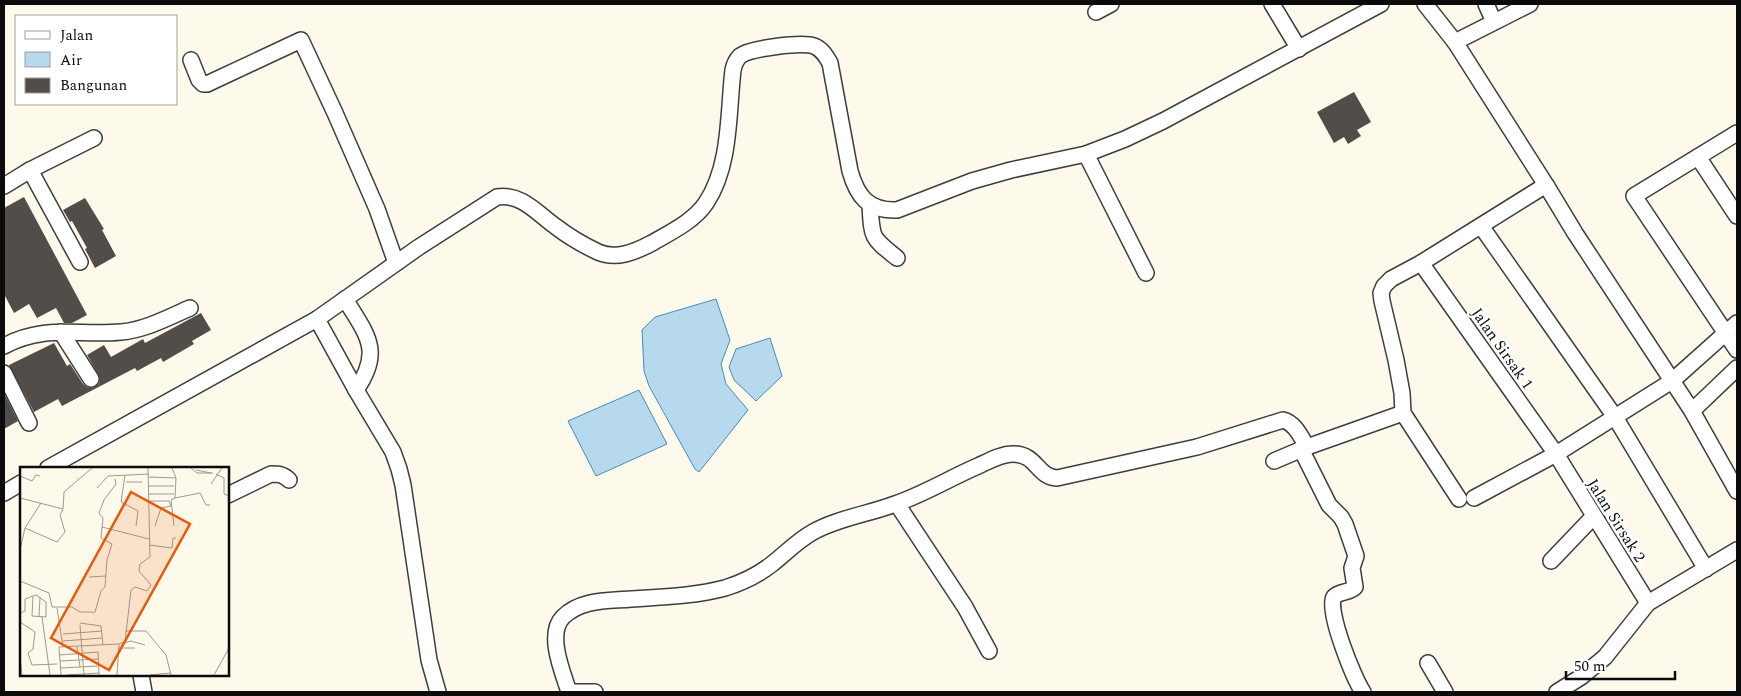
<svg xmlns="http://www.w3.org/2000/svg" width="1741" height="696" font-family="Spectral,serif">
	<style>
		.water { fill: #b6d9ee; stroke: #468cbd }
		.building { fill: #534d49 }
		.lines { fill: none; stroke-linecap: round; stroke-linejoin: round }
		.minor-casing { stroke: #3e3e3e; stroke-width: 18 }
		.minor { stroke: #fff; stroke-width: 15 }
		.labels { text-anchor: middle; stroke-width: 5; stroke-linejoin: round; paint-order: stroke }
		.street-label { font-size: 16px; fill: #0b0b0b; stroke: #fff }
		.inset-road { fill: none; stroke: #9c9a92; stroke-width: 1 }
		.view { fill: #e8590c; fill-opacity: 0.15; stroke: #e8590c; stroke-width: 2.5 }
		.inset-edge { fill: none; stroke: #0b0b0b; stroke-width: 2.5 }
	</style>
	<rect width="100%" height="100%" fill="#fdfaec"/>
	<g class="water">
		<path d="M716 299 730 340 721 364 726 384 748 410 699 472 695 469 649 386 644 371 642 330 655 317Z"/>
		<path d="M770 338 782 376 756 401 734 380 729 367 736 349Z"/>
		<path d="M639 390 667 444 596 476 568 421Z"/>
	</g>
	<g class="building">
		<path d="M1354 92 1371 122 1357 130 1361 136 1348 144 1344 137 1334 143 1317 112Z"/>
		<path d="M24 197 87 315 72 323H64L56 308 37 318 29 304 14 313 4 294V208Z"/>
		<path d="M85 198 104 229 102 230 116 256 95 268 85 249 87 248 72 221 70 222 63 210Z"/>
		<path d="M201 313 211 330 192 341 194 344 163 362 161 358 137 371 135 368 62 406 58 399 34 412 9 365 54 343 67 366 70 364 83 384 87 387 92 388 99 384 100 378 87 355 104 345 111 357 143 339 145 343Z"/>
		<path d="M4 393 18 421 4 429Z"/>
	</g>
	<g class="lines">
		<g class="minor-casing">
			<g id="minor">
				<path d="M1272 4 1299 49"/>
				<path d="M1425 4 1455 42 1530 4"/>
				<path d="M1486 4 1494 22"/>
				<path d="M1096 12 1111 4"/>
				<path d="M1455 42 1546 185 1575 233 1692 411 1737 491"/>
				<path d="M191 60 199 80 203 84H207L301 40 335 113 377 209 396 263"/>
				<path d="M1737 133 1634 196 1737 350"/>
				<path d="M1086 154 1146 273"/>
				<path d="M1698 157 1737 216"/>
				<path d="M30 170 80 262"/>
				<path d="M4 186 30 170 94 138"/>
				<path d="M870 205C872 239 871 237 897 258"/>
				<path d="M1481 226 1615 417 1706 569"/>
				<path d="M1421 263 1556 454 1648 603"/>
				<path d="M345 299C367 335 383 351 356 390L393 452 399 469 403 485 429 660 438 692"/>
				<path d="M317 319 356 390"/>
				<path d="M61 332 91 379"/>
				<path d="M4 346C45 324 78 336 121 332 145 330 167 318 190 308"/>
				<path d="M4 373 29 423"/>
				<path d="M1692 411 1737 368"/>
				<path d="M1301 449 1329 505 1341 517 1345 524 1356 556 1352 568 1355 587C1350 593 1339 591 1334 597 1326 610 1354 679 1363 692"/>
				<path d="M1274 461 1307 447 1403 413"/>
				<path d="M48 468 317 319 419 247 497 197C521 193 537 213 555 226 568 236 583 245 598 252 616 260 635 252 652 243 671 232 694 221 706 203 731 166 728 112 733 70 734 65 736 60 740 56 750 48 802 42 814 46 822 49 826 56 830 63L850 171C857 196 868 211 897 210L972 181 1011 170 1086 154 1125 139 1163 121 1381 4"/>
				<path d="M4 493 21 483"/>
				<path d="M228 495 271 474C278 474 283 474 289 480"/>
				<path d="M1474 498 1556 454 1672 381 1737 323"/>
				<path d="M1459 499 1403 413 1402 393 1396 360 1382 301 1381 293 1384 286 1391 279 1421 263 1546 185"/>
				<path d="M897 504 965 607 989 651"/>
				<path d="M1551 561 1594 516"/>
				<path d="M1428 663 1445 692"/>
				<path d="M141 675 144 692"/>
				<path d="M569 692C563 673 546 634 563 617 581 599 608 601 631 599 662 597 695 596 725 588 741 583 758 575 772 564 786 553 797 541 813 532 838 518 869 514 895 504 924 494 950 478 978 466 989 461 1001 454 1013 454 1037 454 1037 477 1057 478L1197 447 1283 420C1295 423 1301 437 1307 447"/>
				<path d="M569 692H595"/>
				<path d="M1557 692 1581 677 1605 657 1648 603 1737 550"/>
			</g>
		</g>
		<use href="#minor" class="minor"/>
	</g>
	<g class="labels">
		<g class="street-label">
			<text transform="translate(1503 348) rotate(55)" y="6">Jalan Sirsak 1</text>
			<text transform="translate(1617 520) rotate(58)" y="6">Jalan Sirsak 2</text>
		</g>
	</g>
	<g transform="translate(20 467)">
		<rect width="209" height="209" fill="#fdfaec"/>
		<path class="inset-road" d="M152 1 156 11 155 31 151 33 154 59M171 1 177 6H193M176 3 191 6M196 7 204 11V27L209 29M105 8 101 35 118 44 116 59M0 9 12 14 16 8 20 9M129 10 156 11M106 15H122M191 17 202 1M129 19H154M77 21 88 9 129 7M129 27H154M0 31 43 42 44 25 72 1M155 31 180 26 186 38H190M128 34H149L151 39 141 41 135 59M82 60 129 72M5 61 37 75 45 65 40 48 43 42M129 78 152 81 153 71H156M0 83 5 61 21 36M69 110 86 109M0 114 29 126 32 140H52L60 145H72M37 141 43 180M0 146 5 144V132L13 129 16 128 26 135V150L12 149 13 129M72 146 75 145 81 124 85 120 87 93 92 77 81 71 83 51 79 46 84 33 96 17 95 12M19 150 20 130M22 150 30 208M0 155 15 165 13 182 8 186 12 198 37 197M60 156 81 159 83 178M60 158 64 208M105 164H126L146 188 151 208M43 167 82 164M43 174 82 171M104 176 111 174 125 178M57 180 60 200M99 181H115M39 188 78 185 79 208M0 190 2 208M40 194 78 192M41 201 78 199M41 208 39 180 99 177M47 208 79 206M97 208 99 177 105 175 111 123 115 120 127 124 131 118 119 104 120 97 130 90 128 1M130 208 150 206M194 208 209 181"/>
		<path class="view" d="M111 25 170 57 89 203 31 171Z"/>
		<rect width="209" height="209" class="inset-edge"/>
	</g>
	<rect width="1741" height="696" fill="none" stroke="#0b0b0b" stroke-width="10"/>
	<rect x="15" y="15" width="162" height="90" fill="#ffffff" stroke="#9d9d9d"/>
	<rect x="25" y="31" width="25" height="8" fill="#ffffff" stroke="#9d9d9d"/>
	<text x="60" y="40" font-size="15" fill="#0b0b0b">Jalan</text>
	<rect x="25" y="52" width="25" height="15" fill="#b6d9ee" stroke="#9d9d9d"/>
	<text x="60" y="65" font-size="15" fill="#0b0b0b">Air</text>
	<rect x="25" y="78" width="25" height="15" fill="#534d49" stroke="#9d9d9d"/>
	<text x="60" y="90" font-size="15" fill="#0b0b0b">Bangunan</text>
	<path d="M1566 671v8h109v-8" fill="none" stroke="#0b0b0b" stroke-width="2.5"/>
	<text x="1574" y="671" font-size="15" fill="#0b0b0b" stroke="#ffffff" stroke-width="4" paint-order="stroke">50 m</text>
</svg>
